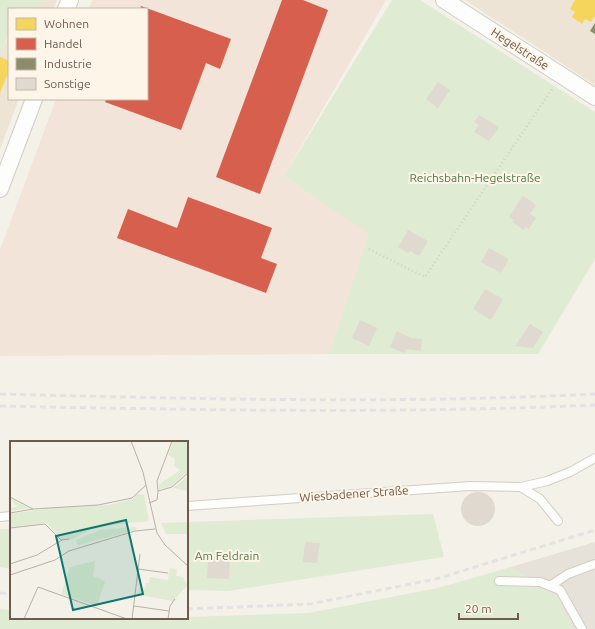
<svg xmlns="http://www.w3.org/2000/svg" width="595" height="629" font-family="Ubuntu,sans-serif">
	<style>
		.residential { fill: #ede4d5 }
		.commercial { fill: #f2e4d9 }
		.industrial { fill: #e6e1d9 }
		.green { fill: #dfebd3 }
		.homes { fill: #f6d55c }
		.shops { fill: #d6604d }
		.industry { fill: #8c8c6e }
		.building { fill: #e0d9d0 }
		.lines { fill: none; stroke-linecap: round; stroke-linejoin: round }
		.service-casing { stroke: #d2cdc5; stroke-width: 10 }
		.minor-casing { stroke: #d2cdc5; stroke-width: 18 }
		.path { stroke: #d6d0ca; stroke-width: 2.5; stroke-dasharray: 1 3; stroke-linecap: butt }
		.service { stroke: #fdfdfc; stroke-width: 8 }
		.minor { stroke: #fdfdfc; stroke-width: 16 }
		.rail { stroke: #e4e1e4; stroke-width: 3; stroke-dasharray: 6 4; stroke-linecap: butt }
		.labels { text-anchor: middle; stroke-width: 4; stroke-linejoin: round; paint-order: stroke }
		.street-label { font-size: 12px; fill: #6f5b4b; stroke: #fdf6e8 }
		.park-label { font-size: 12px; fill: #537a47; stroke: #fdf6e8 }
		.inset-road { fill: none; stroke: #bbb0a4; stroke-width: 1 }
		.view { fill: #0f766e; fill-opacity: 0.15; stroke: #0f766e; stroke-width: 2 }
		.inset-edge { fill: none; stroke: #6f5b4b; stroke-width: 2 }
	</style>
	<rect width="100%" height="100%" fill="#f4f1e8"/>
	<g class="residential">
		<path d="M41 0H57L54 9H37Z"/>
		<path d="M465 0H595V85Z"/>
		<path d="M8 37H9V99H19L0 149V55Z"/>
	</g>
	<path class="commercial" d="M92 0H386L284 176 370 234 329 354 0 356V250L56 99H147V9H89Z"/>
	<path class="industrial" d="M595 542V629H573L558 598 511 567Z"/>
	<g class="green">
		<path d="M0 0H41L37 9H9V37H7L0 55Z"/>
		<path d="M392 0H420L595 112V259L538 354H329L369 234 284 176Z"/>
		<path d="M433 514 444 557 228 591 187 590V522Z"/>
		<path d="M0 529H11V569L0 567Z"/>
		<path d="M511 567 558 598 573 629H0V609L11 610V618H187V617L309 613 438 588Z"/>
	</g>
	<g class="homes">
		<path d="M575 0H595V16L591 22 585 19 582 24 572 17 575 12 570 9Z"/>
		<path d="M0 57 9 61V71L0 93Z"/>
	</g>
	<g class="shops">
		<path d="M282 0H303L328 10 260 194 216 177Z"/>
		<path d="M141 6 231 39 220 69 206 63 181 130 105 102 106 99H147V9H140Z"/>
		<path d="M188 197 272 228 261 258 277 264 266 293 117 238 128 209 177 228Z"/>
	</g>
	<path class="industry" d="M595 23V34L590 31Z"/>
	<g class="building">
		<path d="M438 82 450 90 438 108 426 99Z"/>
		<path d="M479 115 499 127 489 141 474 132 479 125 474 122Z"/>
		<path d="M523 196 536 205 530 214 536 218 529 229 525 227 524 230 512 222 514 220 509 217Z"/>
		<path d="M408 230 428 241 419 256 410 251 408 253 398 247Z"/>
		<path d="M489 248 509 259 501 273 481 262Z"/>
		<path d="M485 289 503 299 491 320 473 309Z"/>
		<path d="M360 320 377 328 369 346 352 338Z"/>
		<path d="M530 324 543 332 533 348 515 346Z"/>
		<path d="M397 331 411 338 422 339 421 351 406 349 404 353 390 347Z"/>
		<circle cx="478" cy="509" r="17"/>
		<path d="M305 542 320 543 317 563 303 562Z"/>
		<path d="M211 557 230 559 229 579 207 578 208 562H211Z"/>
	</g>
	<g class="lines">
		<g class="service-casing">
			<g id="service">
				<path d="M521 487 540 499 558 521"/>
				<path d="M187 506 470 486 521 487 547 481 570 472 595 458"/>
				<path d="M0 517 11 516"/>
				<path d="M499 581 540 582 560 590 582 629"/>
				<path d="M550 586 568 574 595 564"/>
			</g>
		</g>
		<g class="minor-casing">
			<g id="minor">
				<path d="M444 0 595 97"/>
				<path d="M66 9 70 0"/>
				<path d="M0 189 34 99"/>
			</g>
		</g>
		<path class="path" d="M369 249 425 277 552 89"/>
		<use href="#service" class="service"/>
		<use href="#minor" class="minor"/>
		<g class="rail">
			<path d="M0 394C198 399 397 404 595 394"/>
			<path d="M0 406C198 410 397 414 595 405"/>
			<path d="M0 593 11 594"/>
			<path d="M187 609 310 604 436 579 595 530"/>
		</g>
	</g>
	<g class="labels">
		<g class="street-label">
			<text transform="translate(520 49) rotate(33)" y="4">Hegelstraße</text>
			<text transform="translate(354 494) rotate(-4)" y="4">Wiesbadener Straße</text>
		</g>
		<g class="park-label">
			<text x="475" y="182">Reichsbahn-Hegelstraße</text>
			<text x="227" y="560">Am Feldrain</text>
		</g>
	</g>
	<g transform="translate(10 441)">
		<rect width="178" height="178" fill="#f4f1e8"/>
		<path d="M163 0H178V30L162 45 149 48V43L171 29 164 25 165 18 158 14ZM176 36 178 50 163 47 171 41ZM128 53 134 54 139 80 100 84 80 89 58 100 51 98 37 82 0 86V73L40 67 99 64 122 58ZM0 57 19 67 0 70V67L7 66ZM178 81V93H156L151 82ZM126 86 127 88 122 90 68 104 66 99 90 89ZM85 120 83 135 95 140 87 165 51 153 60 126ZM160 127 167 128 166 135 173 136 177 145 163 160 128 154 129 148 135 147 136 142H139L140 136 158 139Z" fill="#dfebd3"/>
		<path class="inset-road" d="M121 0 133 31 147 92 155 104 178 125M148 50 147 40 162 0M0 56 23 68 88 64 122 57 136 44M139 62 147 59 148 50 162 46 178 32M0 72 23 68M0 87 35 83 51 99 59 98M0 123 27 114 52 99M128 128 158 132M0 134 45 119 59 110 125 90 145 88M124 165 159 170M14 178 28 146 117 178M122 178 130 113M158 178 160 165 165 158"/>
		<path class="view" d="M116 79 133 153 63 169 46 95Z"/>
		<rect width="178" height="178" class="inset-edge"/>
	</g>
	<rect x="8" y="8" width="140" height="92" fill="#fdf6e8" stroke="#c4b8a9"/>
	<rect x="16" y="18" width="20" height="12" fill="#f6d55c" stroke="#c4b8a9"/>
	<text x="44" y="28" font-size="12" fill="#6f5b4b">Wohnen</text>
	<rect x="16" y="38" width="20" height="12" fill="#d6604d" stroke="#c4b8a9"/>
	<text x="44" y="48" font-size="12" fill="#6f5b4b">Handel</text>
	<rect x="16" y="58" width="20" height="12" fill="#8c8c6e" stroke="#c4b8a9"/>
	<text x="44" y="68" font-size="12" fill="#6f5b4b">Industrie</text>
	<rect x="16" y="78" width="20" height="12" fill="#e0d9d0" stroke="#c4b8a9"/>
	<text x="44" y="88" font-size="12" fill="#6f5b4b">Sonstige</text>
	<path d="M459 613v6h59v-6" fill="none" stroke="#6f5b4b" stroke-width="2"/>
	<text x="465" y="613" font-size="12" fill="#6f5b4b" stroke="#fdf6e8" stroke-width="3" paint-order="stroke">20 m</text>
</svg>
